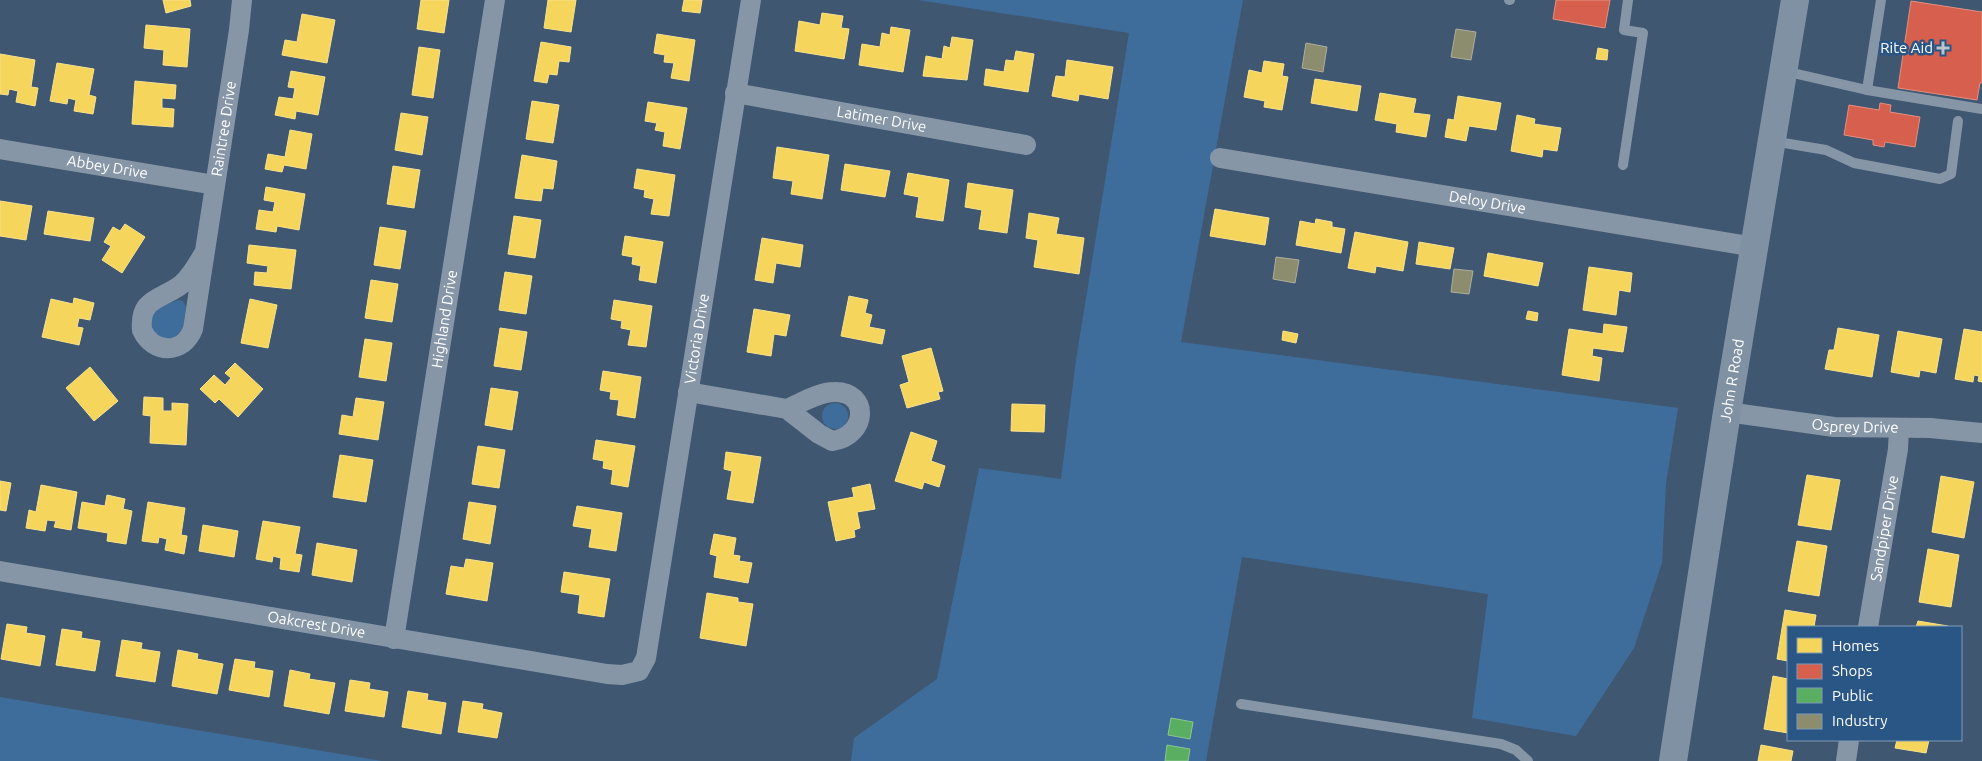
<svg xmlns="http://www.w3.org/2000/svg" width="1982" height="761" font-family="Ubuntu,sans-serif">
	<style>
		.green { fill: #3f6d9b }
		.homes { fill: #f6d55c; stroke: #f9e28d }
		.shops { fill: #d6604d; stroke: #e29082 }
		.public { fill: #5aae61; stroke: #8cc690 }
		.industry { fill: #8c8c6e; stroke: #aeae9a }
		.lines { fill: none; stroke-linecap: round; stroke-linejoin: round }
		.lane { stroke: #8696a7; stroke-width: 10 }
		.street { stroke: #8696a7; stroke-width: 20 }
		.secondary { stroke: #8091a3; stroke-width: 28 }
		.poi-dot { fill: #bcc4cd; stroke: #2a5686; stroke-width: 2 }
		.labels { text-anchor: middle; stroke-width: 5; stroke-linejoin: round; paint-order: stroke }
		.poi-label { font-size: 15px; fill: #fff; stroke: #2a5686; text-anchor: end }
		.street-label { font-size: 15px; fill: #fff; stroke: #2a5686 }
	</style>
	<rect width="100%" height="100%" fill="#3f5771"/>
	<g class="green">
		<path d="M918 0H1243L1181 342 1678 408 1666 484 1662 563 1634 648 1576 736 1472 718 1488 594 1242 557 1206 761H851L854 738 937 679 979 468 1061 479 1076 360 1129 33Z"/>
		<path d="M178 300 183 301 186 307 183 329 174 338 164 339 153 332C147 312 161 306 178 300Z"/>
		<circle cx="835" cy="416" r="13"/>
		<path d="M0 697 382 761H0Z"/>
	</g>
	<g class="homes">
		<path d="M163 0H190L191 6 166 13Z"/>
		<path d="M421 0H449L444 33 417 29Z"/>
		<path d="M548 0H576L571 32 544 28Z"/>
		<path d="M684 0H702L700 13 682 11Z"/>
		<path d="M822 13 843 16 841 28 849 29 844 59 795 51 799 21 820 25Z"/>
		<path d="M302 14 335 20 327 63 282 55 285 40 297 42Z"/>
		<path d="M146 25 190 29 187 67 163 65 164 50 144 48Z"/>
		<path d="M891 27 910 30 903 72 859 65 862 44 880 47 882 33 890 35Z"/>
		<path d="M657 34 695 40 689 81 671 78 674 63 664 62 665 55 654 53Z"/>
		<path d="M952 37 973 40 967 80 923 76 926 56 942 59 944 46 950 48Z"/>
		<path d="M541 42 571 47 569 62 559 61 557 75 549 74 547 83 534 81Z"/>
		<path d="M419 47 440 50 433 98 412 95Z"/>
		<path d="M1598 48 1608 50 1607 60 1596 59Z"/>
		<path d="M1016 51 1034 54 1028 92 984 85 986 69 1004 72 1006 60 1014 61Z"/>
		<path d="M0 54 35 60 31 87 38 88 35 106 16 102 18 91 9 89 8 95 0 94Z"/>
		<path d="M1067 60 1113 67 1108 99 1079 94 1078 101 1052 96 1056 76 1065 77Z"/>
		<path d="M1264 61 1284 64 1282 76 1288 77 1282 110 1264 107 1265 101 1244 97 1249 70 1262 73Z"/>
		<path d="M57 63 94 69 89 95 96 97 93 114 74 111 76 100 68 98 67 104 50 101Z"/>
		<path d="M291 71 325 77 318 115 296 111 295 119 275 115 279 97 293 99 295 88 288 87Z"/>
		<path d="M1315 79 1361 86 1357 111 1311 103Z"/>
		<path d="M135 81 176 85 175 99 162 98V108L174 109 173 127 132 124Z"/>
		<path d="M1380 93 1416 99 1413 113 1430 115 1426 137 1396 132 1397 124 1375 120Z"/>
		<path d="M1458 96 1501 103 1496 130 1469 126 1466 141 1445 137 1448 119 1454 120Z"/>
		<path d="M532 101 559 105 553 143 526 139Z"/>
		<path d="M648 102 687 108 680 149 663 146 665 132 655 130 657 123 645 121Z"/>
		<path d="M401 113 428 117 422 155 395 150Z"/>
		<path d="M1517 115 1535 119 1534 124 1561 128 1557 151 1543 149 1542 157 1511 151Z"/>
		<path d="M290 130 312 134 306 169 284 165 282 172 265 169 268 154 285 157Z"/>
		<path d="M777 147 829 155 822 199 791 194 793 181 773 178Z"/>
		<path d="M522 155 557 161 553 189 543 188 541 201 515 198Z"/>
		<path d="M845 164 890 171 885 197 841 190Z"/>
		<path d="M393 166 420 170 414 208 387 204Z"/>
		<path d="M637 169 675 175 669 216 651 214 654 199 644 197 645 190 634 188Z"/>
		<path d="M908 173 949 180 943 221 916 217 919 197 904 194Z"/>
		<path d="M968 183 1013 190 1007 233 979 229 982 210 965 207Z"/>
		<path d="M266 187 305 194 299 230 277 226 276 232 256 229 259 210 273 212 275 202 264 200Z"/>
		<path d="M0 201 32 206 26 240 0 236Z"/>
		<path d="M1215 209 1269 218 1265 245 1210 236Z"/>
		<path d="M48 211 94 218 90 241 44 234Z"/>
		<path d="M1029 213 1059 218 1056 234 1084 238 1079 274 1034 267 1038 240 1026 238Z"/>
		<path d="M514 216 541 220 535 258 508 254Z"/>
		<path d="M1316 219 1332 222V227L1345 229 1341 253 1296 245 1300 221 1315 224Z"/>
		<path d="M125 224 145 237 122 273 102 260 111 246 104 242 113 227 120 231Z"/>
		<path d="M380 227 406 231 400 269 374 265Z"/>
		<path d="M1355 232 1408 242 1403 271 1376 266 1375 273 1348 268Z"/>
		<path d="M625 236 663 242 656 283 639 280 641 266 632 264 633 257 622 255Z"/>
		<path d="M762 238 803 245 800 267 776 263 773 283 755 280Z"/>
		<path d="M1419 242 1454 248 1450 269 1416 264Z"/>
		<path d="M249 245 296 250 291 289 254 285 255 272 267 273 268 266 247 263Z"/>
		<path d="M1488 253 1543 263 1538 286 1484 276Z"/>
		<path d="M1589 267 1632 273 1630 292 1619 290 1616 315 1583 310Z"/>
		<path d="M505 272 532 276 526 314 499 310Z"/>
		<path d="M371 280 398 284 392 322 365 318Z"/>
		<path d="M849 296 868 300 865 313 872 315 869 327 885 330 882 344 841 336Z"/>
		<path d="M74 298 94 303 90 320 79 318 77 327 83 328 79 345 42 337 51 299 73 304Z"/>
		<path d="M250 299 277 305 268 348 241 343Z"/>
		<path d="M614 300 652 306 646 347 628 345 631 330 621 328 622 321 611 319Z"/>
		<path d="M754 309 790 315 786 336 774 334 771 356 747 352Z"/>
		<path d="M1528 311 1538 313 1537 321 1526 319Z"/>
		<path d="M1604 324 1627 327 1623 352 1593 348 1592 356 1602 358 1599 381 1562 375 1569 329 1603 334Z"/>
		<path d="M500 328 527 332 521 370 494 366Z"/>
		<path d="M1838 328 1879 335 1872 377 1825 369 1829 350H1834Z"/>
		<path d="M1964 329 1982 332V382L1978 381 1979 376 1974 375 1973 382 1955 379Z"/>
		<path d="M1283 331 1298 334 1296 343 1282 340Z"/>
		<path d="M1898 331 1942 339 1936 373 1920 370 1919 377 1891 372Z"/>
		<path d="M365 339 392 343 386 381 359 377Z"/>
		<path d="M931 348 943 391 938 392 940 399 907 408 900 385 909 382 902 356Z"/>
		<path d="M235 363 263 389 238 417 219 399 215 403 200 389 214 375 225 385 231 378 225 373Z"/>
		<path d="M90 367 118 401 94 421 66 388Z"/>
		<path d="M603 371 641 377 635 418 617 415 619 400 610 399 611 392 600 390Z"/>
		<path d="M491 388 518 392 512 430 485 425Z"/>
		<path d="M144 397 163 398V411H172V403L188 404 186 445 150 443 151 416 143 415Z"/>
		<path d="M356 398 384 402 378 440 339 434 342 415 353 417Z"/>
		<path d="M1012 404 1045 405 1044 432 1011 431Z"/>
		<path d="M911 432 937 441 931 461 945 466 939 487 924 482 922 489 895 481Z"/>
		<path d="M596 440 635 446 628 487 611 484 613 470 603 468 604 461 593 459Z"/>
		<path d="M478 446 505 450 499 488 472 484Z"/>
		<path d="M726 452 761 457 753 503 727 499 732 471 724 469Z"/>
		<path d="M340 455 373 460 366 502 333 497Z"/>
		<path d="M1807 475 1840 480 1831 530 1798 525Z"/>
		<path d="M1941 476 1974 482 1964 538 1932 532Z"/>
		<path d="M0 481 11 483 6 511 0 510Z"/>
		<path d="M870 484 875 509 857 512 860 528 854 530 855 537 836 541 828 502 854 497 852 488Z"/>
		<path d="M41 485 77 492 71 530 54 527 56 521 47 520 45 531 26 528 29 510 36 512Z"/>
		<path d="M107 495 125 499 123 509 132 511 126 544 107 541 108 533 78 528 82 502 105 506Z"/>
		<path d="M148 502 185 508 181 535 187 536 184 554 165 550 167 539 159 537 158 543 142 541Z"/>
		<path d="M469 502 496 506 490 544 463 539Z"/>
		<path d="M577 506 622 513 616 551 589 547 592 529 573 526Z"/>
		<path d="M263 521 300 527 295 554 302 555 299 572 280 569 281 558 273 556 272 562 256 559Z"/>
		<path d="M203 525 238 531 234 557 199 551Z"/>
		<path d="M714 534 736 538 733 555 740 556 739 561 752 563 748 583 714 577 717 556 710 554Z"/>
		<path d="M1797 541 1827 546 1819 596 1788 591Z"/>
		<path d="M317 543 357 550 352 582 312 575Z"/>
		<path d="M1928 549 1959 555 1951 607 1919 602Z"/>
		<path d="M466 559 493 563 487 601 446 594 451 566 464 568Z"/>
		<path d="M564 572 610 579 604 617 578 613 580 595 561 592Z"/>
		<path d="M707 593 738 598V602L753 604 746 646 700 638Z"/>
		<path d="M1785 610 1816 615 1814 627H1788V661L1777 659Z"/>
		<path d="M1918 621 1948 626V627H1916Z"/>
		<path d="M7 624 27 627 26 633 45 636 40 666 1 659Z"/>
		<path d="M62 629 82 632 81 638 100 641 95 671 56 665Z"/>
		<path d="M122 640 142 643 141 649 160 652 155 682 116 676Z"/>
		<path d="M178 650 198 654 197 659 223 664 217 694 172 686Z"/>
		<path d="M235 659 255 662 254 668 273 671 269 697 229 690Z"/>
		<path d="M290 670 310 674 309 679 335 683 329 714 284 706Z"/>
		<path d="M1773 676 1788 679V733L1764 729Z"/>
		<path d="M350 680 370 683 369 689 388 692 384 717 345 711Z"/>
		<path d="M408 691 428 694 427 700 446 703 441 734 402 727Z"/>
		<path d="M463 701 483 704 482 709 502 713 497 738 458 732Z"/>
		<path d="M1897 740H1929L1926 753 1895 748Z"/>
		<path d="M1761 745 1793 751 1791 761H1758Z"/>
	</g>
	<g class="shops">
		<path d="M1556 0H1610L1605 28 1553 19Z"/>
		<path d="M1911 1 1982 12V83H1980L1977 100 1898 88Z"/>
		<path d="M1880 103 1891 105 1890 112 1920 117 1915 147 1885 142 1884 147 1873 145V140L1844 135 1849 105 1879 110Z"/>
	</g>
	<g class="public">
		<path d="M1171 718 1193 722 1190 739 1168 735Z"/>
		<path d="M1167 745 1190 749 1188 761H1165Z"/>
	</g>
	<g class="industry">
		<path d="M1456 29 1476 32 1471 60 1451 57Z"/>
		<path d="M1306 43 1327 47 1323 72 1302 68Z"/>
		<path d="M1276 257 1299 260 1295 283 1273 279Z"/>
		<path d="M1454 269 1473 271 1469 294 1451 292Z"/>
	</g>
	<g class="lines">
		<g class="lane">
			<path d="M1509 0H1510"/>
			<path d="M1784 71 1867 90 1982 109"/>
			<path d="M1867 90 1881 0"/>
			<path d="M1772 141 1826 150 1854 163 1940 179 1951 174 1958 121"/>
			<path d="M1623 165 1643 33 1624 30 1628 0"/>
			<path d="M1241 704 1501 744 1516 750 1528 761"/>
		</g>
		<g class="street">
			<path id="s1" d="M735 93 1026 145"/>
			<path id="s2" d="M0 149 215 185"/>
			<path id="s3" d="M1220 158 1755 247"/>
			<path id="s4" d="M203 255C197 265 191 276 182 284 162 300 139 297 142 330 153 354 183 355 193 329L239 30 242 0"/>
			<path d="M688 392 787 409 819 434 832 441C868 436 870 391 834 392 819 392 801 403 787 409"/>
			<path id="s5" d="M1727 412 1834 427 1930 428 1982 433"/>
			<path id="s6" d="M0 571 607 674 622 675 639 671 646 658 751 0"/>
			<path id="s7" d="M1868 627 1898 449 1899 428"/>
			<path id="s8" d="M394 639 495 0"/>
			<path d="M1846 761 1849 740"/>
		</g>
		<path class="secondary" id="s9" d="M1673 761 1727 412 1795 0"/>
	</g>
	<path class="poi-dot" d="M1940.5 40.5h5v5h5v5h-5v5h-5v-5h-5v-5h5z"/>
	<g class="labels">
		<g class="poi-label">
			<text x="1933" y="53">Rite Aid</text>
		</g>
		<g class="street-label">
			<text dy="5" stroke="none"><textPath href="#s1" startOffset="149">Latimer Drive</textPath></text>
			<text dy="5" stroke="none"><textPath href="#s4" startOffset="372">Raintree Drive</textPath></text>
			<text dy="5" stroke="none"><textPath href="#s2" startOffset="109">Abbey Drive</textPath></text>
			<text dy="5" stroke="none"><textPath href="#s3" startOffset="271">Deloy Drive</textPath></text>
			<text dy="5" stroke="none"><textPath href="#s8" startOffset="324">Highland Drive</textPath></text>
			<text dy="5" stroke="none"><textPath href="#s6" startOffset="986">Victoria Drive</textPath></text>
			<text dy="5" stroke="none"><textPath href="#s9" startOffset="385">John R Road</textPath></text>
			<text dy="5" stroke="none"><textPath href="#s5" startOffset="129">Osprey Drive</textPath></text>
			<text dy="5" stroke="none"><textPath href="#s7" startOffset="100">Sandpiper Drive</textPath></text>
			<text dy="5" stroke="none"><textPath href="#s6" startOffset="321">Oakcrest Drive</textPath></text>
		</g>
	</g>
	<rect x="1787" y="626" width="175" height="115" fill="#2a5686" stroke="#7f9ab6"/>
	<rect x="1797" y="638" width="25" height="15" fill="#f6d55c" stroke="#7f9ab6"/>
	<text x="1832" y="651" font-size="15" fill="#ffffff">Homes</text>
	<rect x="1797" y="664" width="25" height="15" fill="#d6604d" stroke="#7f9ab6"/>
	<text x="1832" y="676" font-size="15" fill="#ffffff">Shops</text>
	<rect x="1797" y="688" width="25" height="15" fill="#5aae61" stroke="#7f9ab6"/>
	<text x="1832" y="701" font-size="15" fill="#ffffff">Public</text>
	<rect x="1797" y="714" width="25" height="15" fill="#8c8c6e" stroke="#7f9ab6"/>
	<text x="1832" y="726" font-size="15" fill="#ffffff">Industry</text>
</svg>
